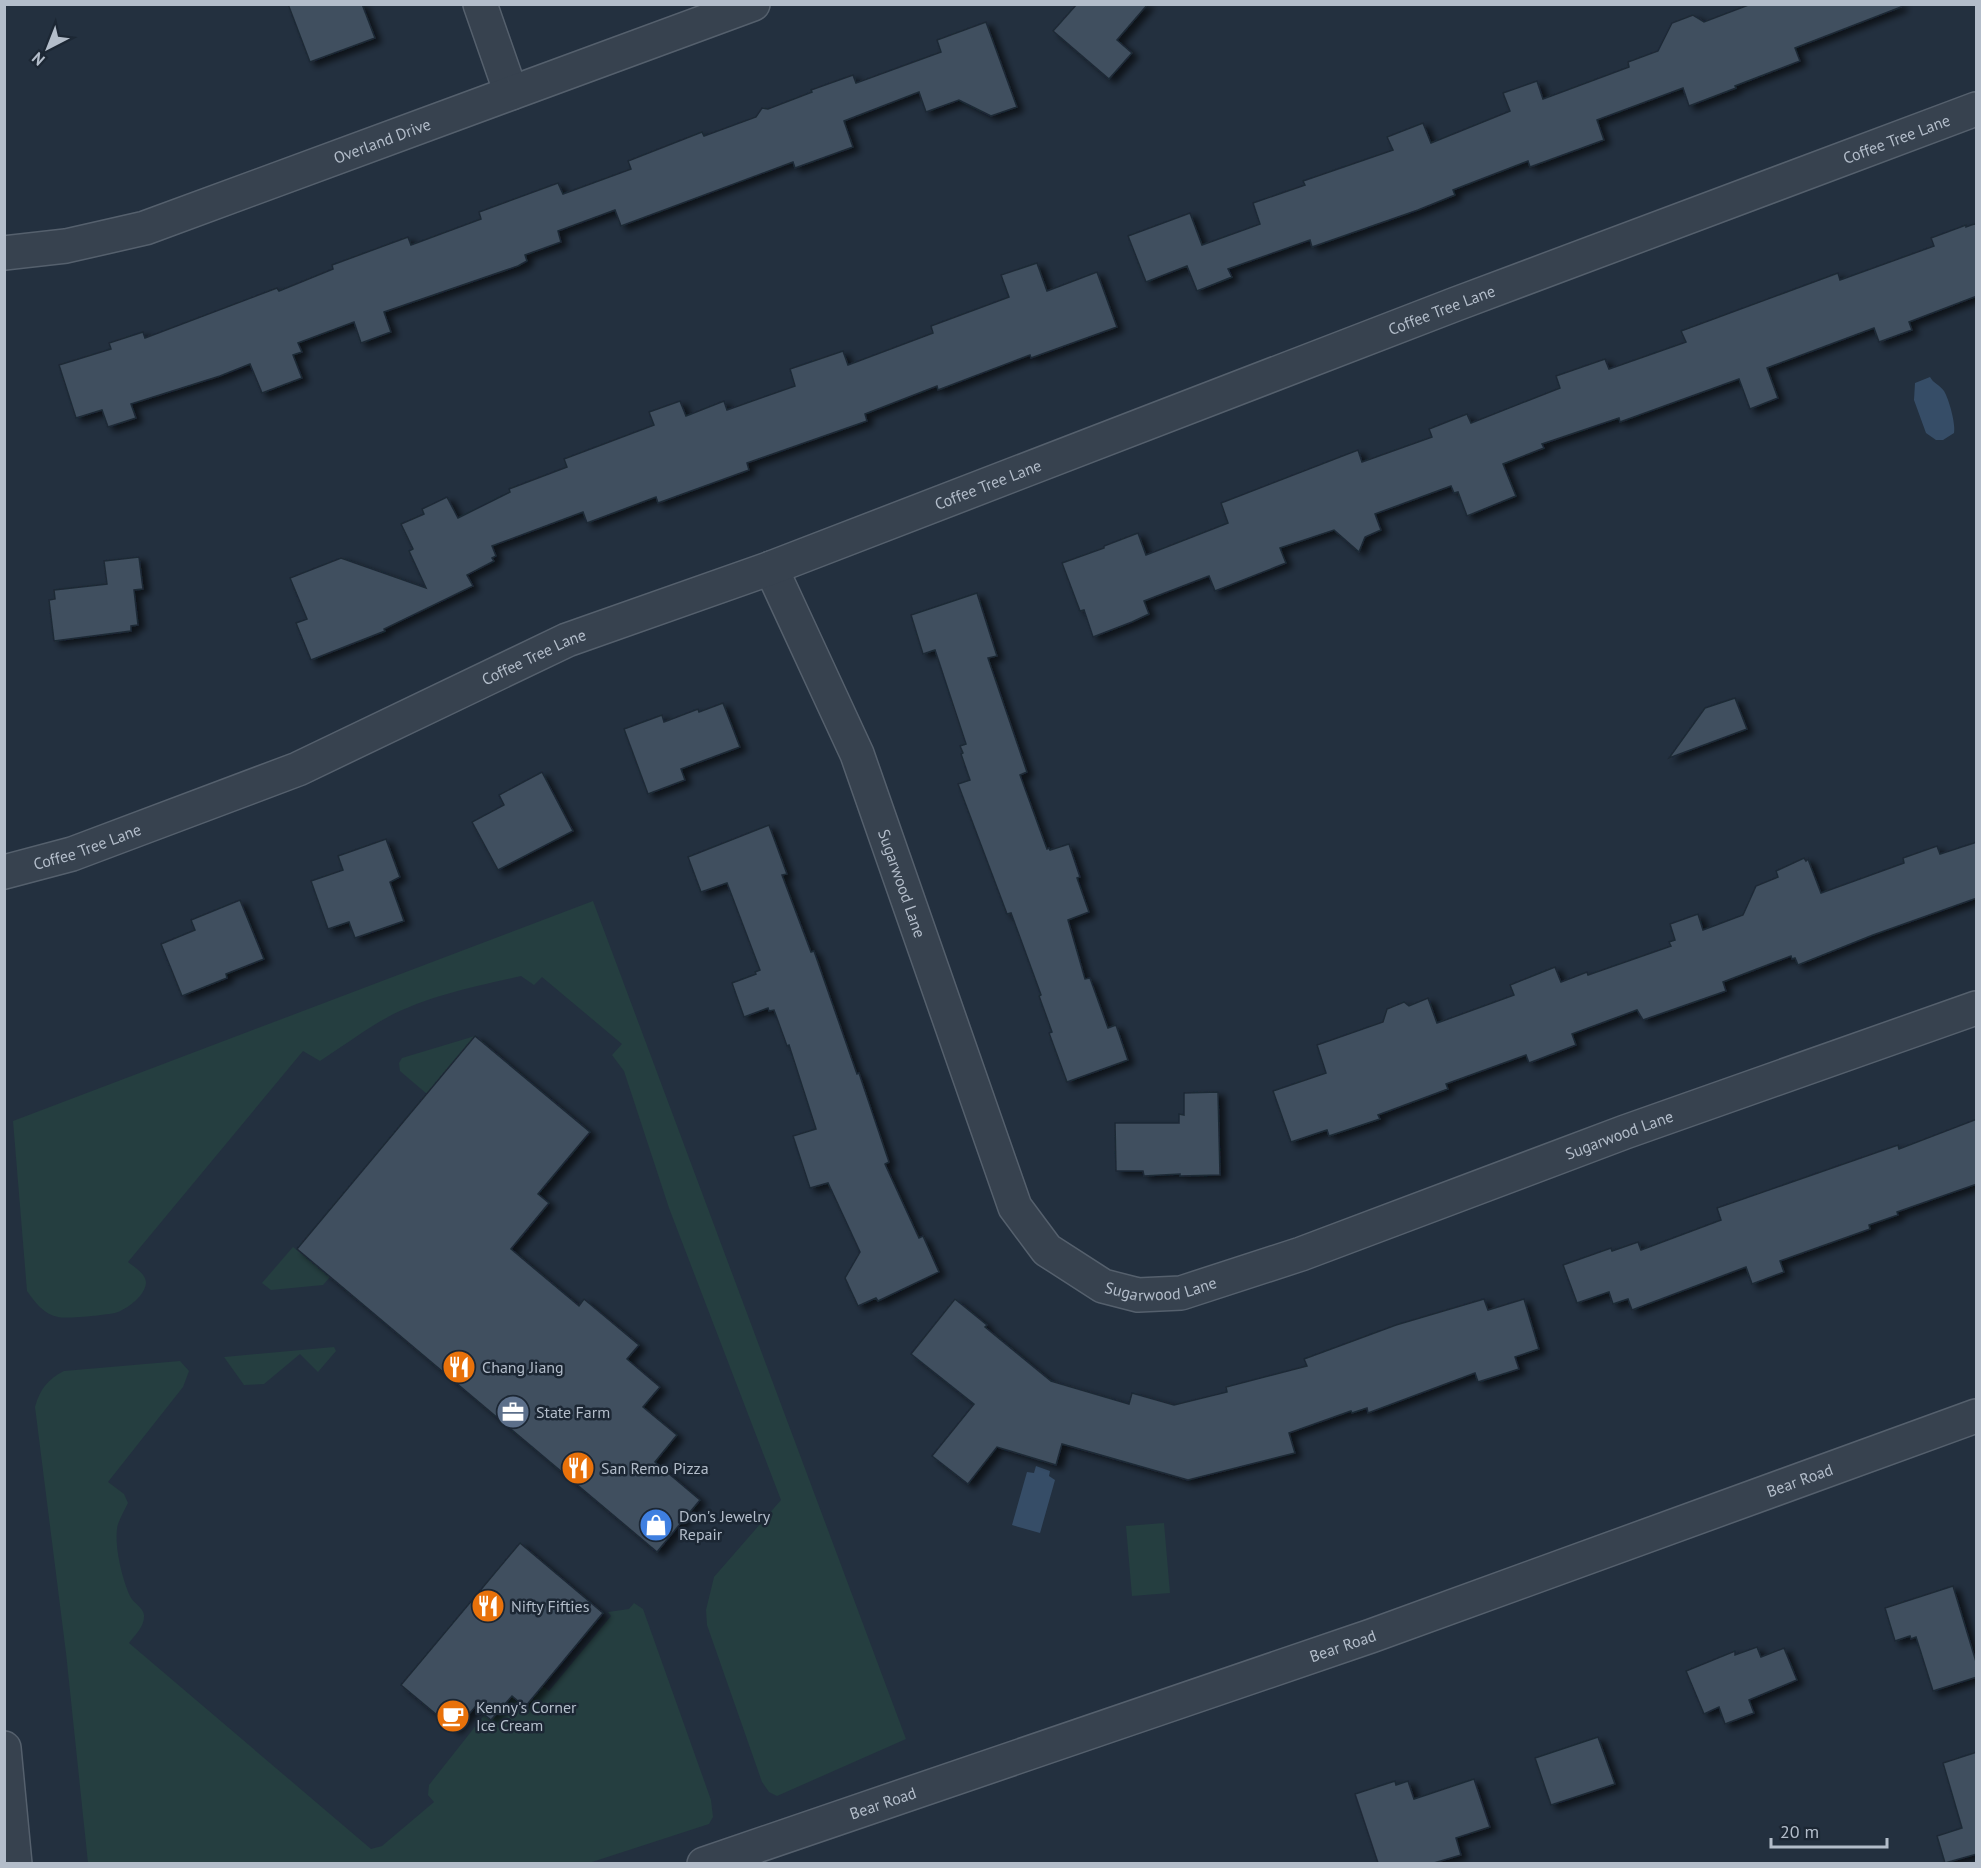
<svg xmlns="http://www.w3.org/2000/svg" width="1981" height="1868" font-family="'PT Sans',sans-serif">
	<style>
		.green { fill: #253e40 }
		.water { fill: #364d67 }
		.building { fill: #3f4f5e; stroke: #1e2936; stroke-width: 1.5; filter: url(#shadow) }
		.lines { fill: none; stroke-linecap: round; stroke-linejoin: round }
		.minor-casing { stroke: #55606d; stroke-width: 36 }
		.minor { stroke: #37424f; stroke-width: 33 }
		.labels { text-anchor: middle; stroke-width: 5; stroke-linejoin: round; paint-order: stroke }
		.street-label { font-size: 16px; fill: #b3bdca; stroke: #1c2734 }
		.poi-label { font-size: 16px; fill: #b3bdca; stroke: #1c2734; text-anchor: start }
	</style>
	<defs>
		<filter id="shadow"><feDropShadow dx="6" dy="4" stdDeviation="3" flood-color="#0009"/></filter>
	</defs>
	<rect width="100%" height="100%" fill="#23303f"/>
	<g class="green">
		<path d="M593 901 906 1739 777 1796 769 1792 762 1782 707 1625 706 1610 714 1577 781 1500 669 1208 624 1071 612 1055 622 1044 542 977 534 985 521 976C473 987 421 997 379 1022 359 1034 340 1048 320 1061L303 1051 128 1262C134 1267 145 1273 146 1282 146 1295 128 1308 118 1312 110 1315 66 1319 58 1317 43 1314 35 1302 27 1291L13 1121Z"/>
		<path d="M475 1036 427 1094 400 1071 399 1063 402 1058Z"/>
		<path d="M293 1247 330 1277 323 1285 271 1290 262 1283Z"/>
		<path d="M334 1347 336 1351 318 1372 300 1354 264 1384 244 1385 224 1357Z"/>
		<path d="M180 1361 189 1371 183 1387 108 1482 124 1494 128 1503C125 1509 121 1516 118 1524 113 1542 122 1579 130 1596 133 1603 143 1607 144 1615 145 1626 135 1635 129 1643L371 1849 382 1846 434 1802 428 1795 429 1785 485 1714 512 1696 525 1707 543 1686 549 1691 611 1616 608 1612 629 1609 634 1603 643 1609 711 1800 713 1817 709 1824 589 1863H88L66 1653 35 1407C40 1389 48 1379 64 1371Z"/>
		<path d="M1164 1523 1170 1593 1132 1596 1126 1526Z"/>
	</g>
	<g class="water">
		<path d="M1930 377C1933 383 1940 385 1944 391 1949 399 1956 425 1954 433L1943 440H1936L1926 433 1914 400 1915 383Z"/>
		<path d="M1036 1466 1050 1471 1049 1476 1055 1480 1040 1533 1012 1525 1027 1472 1034 1473Z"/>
	</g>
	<g class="building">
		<path d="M288 4H362L375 38 310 62Z"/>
		<path d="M1077 4H1148L1117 40 1132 53 1109 79 1053 31Z"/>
		<path d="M1751 4H1901V7L1795 48 1800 61 1735 86 1736 88 1689 106 1683 88 1597 120 1604 140 1530 167 1528 161 1453 190 1455 195 1418 210 1312 247 1310 240 1228 269 1232 277 1197 291 1187 266 1146 282 1128 236 1190 213 1202 245 1260 224 1253 203 1305 185 1303 181 1393 150 1387 137 1423 123 1431 143 1510 111 1503 93 1537 81 1543 99 1629 67 1628 62 1658 51 1672 23 1693 15 1704 22Z"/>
		<path d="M986 22 1017 107 991 116 959 100 926 112 919 92 844 121 853 147 795 168 793 162 621 226 615 210 558 231 561 242 525 255 527 261 518 266 384 312 391 332 361 343 354 322 298 343 302 352 293 355 302 378 262 393 250 364 220 376 131 404 136 418 108 427 102 410 76 418 59 365 111 349 109 343 143 332 145 338 277 288 279 291 333 269 332 265 408 237 411 245 481 219 479 212 558 183 563 194 631 169 628 161 702 132 704 136 756 117 762 108 768 109 812 92 811 90 853 75 856 83 941 52 937 40Z"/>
		<path d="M1977 223V296L1909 322 1912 330 1879 342 1874 328 1767 368 1778 398 1750 409 1739 379 1620 422 1619 418 1542 444 1544 448 1503 464 1516 496 1467 516 1458 492 1454 493 1451 486 1375 514 1381 530 1365 537 1359 552 1334 530 1280 548 1286 563 1215 591 1209 576 1144 601 1149 614 1132 622 1093 637 1084 610 1080 611 1062 563 1104 548V546L1138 533 1146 555 1228 523 1221 503 1358 450 1362 462 1432 437 1429 429 1467 414 1471 423 1560 388 1556 376 1605 359 1609 369 1686 342 1681 331 1838 273 1840 280 1934 246 1931 238 1966 225V227Z"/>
		<path d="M1037 263 1047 291 1097 272 1117 327 1031 358 1030 355 938 390 937 386 865 414 867 421 747 463 749 470 658 503 656 497 587 523 583 512 492 546 496 556 492 558 494 561 467 575 473 586 384 629 385 631 311 660 296 623 307 619 290 578 341 558 426 588 409 551 413 549 401 524 424 514 422 509 447 497 458 518 510 492 509 489 567 467 564 459 654 425 649 412 680 401 686 416 724 401 727 410 795 386 790 369 843 351 848 365 933 333 931 326 1009 297 1001 275Z"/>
		<path d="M139 557 143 589 134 590 138 625 131 626V631L54 641 49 600 55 599 54 590 107 584 104 561Z"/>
		<path d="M977 593 997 656 988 658 1027 772 1020 775 1047 849 1049 848 1050 850 1069 844 1080 877 1077 878 1089 912 1068 920 1085 979 1090 978 1108 1028 1116 1025 1128 1060 1067 1082 1049 1033 1052 1032 1039 996 1041 995 1011 913 1007 914 958 784 970 780 961 754 963 753 960 746 966 744 935 650 923 654 911 615Z"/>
		<path d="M1735 698 1747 729 1669 758 1705 708Z"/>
		<path d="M723 703 740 747 681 769 685 780 648 794 624 729 662 715 664 722 698 709 699 712Z"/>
		<path d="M542 772 573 831 498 870 472 822 504 805 499 795Z"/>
		<path d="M769 825 787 874 782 875 811 952 814 951 857 1074 859 1073 889 1162 885 1164 919 1238 923 1236 939 1272 878 1301 876 1298 858 1306 845 1278 860 1252 828 1183 810 1188 793 1136 816 1129 789 1045 787 1046 774 1010 769 1011 768 1008 744 1017 732 983 756 974 755 972 760 970 727 883 701 892 688 857Z"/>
		<path d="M386 839 400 877 390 882 404 921 355 938 349 922 328 929 311 881 343 870 338 856Z"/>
		<path d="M1977 842V898L1873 935 1798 965 1795 958 1792 959 1791 956 1723 982 1726 991 1643 1020 1637 1010 1572 1034 1576 1045 1529 1063 1526 1055 1446 1084 1448 1089 1378 1115 1380 1119 1329 1136 1327 1130 1291 1142 1273 1091 1326 1073 1317 1045 1383 1022 1387 1009 1404 1002 1409 1006 1428 998 1437 1023 1514 995 1510 985 1555 967 1561 982 1587 972 1588 975 1671 946 1669 942 1675 940 1670 924 1698 914 1703 930 1743 915 1756 886 1778 877 1776 871 1804 858 1806 861 1808 859 1821 893 1904 863 1903 858 1937 846 1940 854Z"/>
		<path d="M240 900 264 959 226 974 227 978 182 996 161 944 195 930 191 920Z"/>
		<path d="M475 1036 590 1132 538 1194 549 1203 511 1249 579 1306 584 1299 639 1345 627 1359 660 1387 643 1407 677 1435 655 1462 700 1500 657 1552 297 1249Z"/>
		<path d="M1218 1092 1220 1175 1180 1176V1174L1144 1176 1143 1171H1116L1115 1123H1179V1114L1184 1115V1093Z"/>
		<path d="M1977 1119V1184L1897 1212 1898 1215 1869 1225 1870 1229 1780 1261 1784 1272 1752 1284 1746 1267 1632 1310 1628 1299 1613 1304 1609 1292 1577 1303 1563 1265 1611 1248 1612 1251 1638 1242 1641 1250 1721 1220 1717 1208 1898 1145 1899 1149Z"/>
		<path d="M955 1299 987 1325 985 1327 1051 1381 1129 1404 1132 1393 1174 1405 1227 1392 1226 1387 1307 1366 1304 1359 1396 1325 1484 1299 1488 1310 1524 1299 1539 1349 1515 1357 1519 1369 1478 1382 1475 1373 1368 1413 1367 1408 1352 1413 1351 1411 1289 1433 1295 1453 1188 1480 1062 1444 1056 1465 997 1447 968 1484 932 1456 974 1404 911 1354Z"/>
		<path d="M520 1543 603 1613 525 1707 512 1696 491 1720 475 1707 455 1730 401 1685Z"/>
		<path d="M1953 1586 1977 1665V1677L1933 1691 1916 1637 1911 1639 1910 1636 1895 1641 1885 1608Z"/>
		<path d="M1757 1647 1761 1657 1784 1648 1797 1680 1749 1700 1754 1713 1725 1724 1719 1707 1704 1714 1686 1671 1735 1651V1655Z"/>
		<path d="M1598 1737 1615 1784 1551 1805 1535 1758Z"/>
		<path d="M1977 1752V1854L1945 1863 1937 1836 1962 1828 1943 1763Z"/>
		<path d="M1474 1779 1490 1827 1456 1838 1461 1855 1434 1863H1378L1355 1794 1395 1781 1396 1785 1408 1781 1414 1799Z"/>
	</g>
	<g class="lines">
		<g class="minor-casing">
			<g id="minor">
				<path d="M480 4 511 93"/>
				<path id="s1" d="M4 253 66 246 145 228 753 4"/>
				<path id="s2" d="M771 568 857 754 1015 1207 1047 1250 1103 1286 1138 1295 1181 1293 1301 1254 1625 1132 1976 1008"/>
				<path id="s3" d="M4 872 72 854 298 769 567 640 771 568 1456 304 1976 109"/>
				<path d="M4 1748 15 1864"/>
				<path id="s4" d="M704 1864 1371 1636 1976 1416"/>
			</g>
		</g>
		<use href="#minor" class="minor"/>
	</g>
	<defs>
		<g id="restaurant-disc" transform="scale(1.725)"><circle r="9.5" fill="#e8710a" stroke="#1c2734"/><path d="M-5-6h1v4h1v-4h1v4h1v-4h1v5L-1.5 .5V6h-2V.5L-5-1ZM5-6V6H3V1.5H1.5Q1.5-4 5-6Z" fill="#fff"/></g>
		<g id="office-disc" transform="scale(1.725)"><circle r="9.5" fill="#5c6f8a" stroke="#1c2734"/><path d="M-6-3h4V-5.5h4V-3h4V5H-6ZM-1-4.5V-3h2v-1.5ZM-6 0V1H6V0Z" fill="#fff"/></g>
		<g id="shop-disc" transform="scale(1.725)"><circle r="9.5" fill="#3f7fe0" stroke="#1c2734"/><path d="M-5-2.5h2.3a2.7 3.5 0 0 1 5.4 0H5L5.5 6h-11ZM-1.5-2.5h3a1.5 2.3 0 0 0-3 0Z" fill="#fff"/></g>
		<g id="cafe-disc" transform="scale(1.725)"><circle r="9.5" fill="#e8710a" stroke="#1c2734"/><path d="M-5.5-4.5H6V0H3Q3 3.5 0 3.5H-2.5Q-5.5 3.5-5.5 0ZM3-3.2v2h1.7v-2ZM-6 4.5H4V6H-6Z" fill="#fff"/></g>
	</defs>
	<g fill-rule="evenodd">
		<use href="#restaurant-disc" x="459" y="1367"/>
		<use href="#office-disc" x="513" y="1412"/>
		<use href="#restaurant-disc" x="578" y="1468"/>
		<use href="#shop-disc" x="656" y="1525"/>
		<use href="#restaurant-disc" x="488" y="1606"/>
		<use href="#cafe-disc" x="453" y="1716"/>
	</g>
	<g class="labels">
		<g class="street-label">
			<text dy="6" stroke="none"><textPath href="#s1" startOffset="396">Overland Drive</textPath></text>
			<text dy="6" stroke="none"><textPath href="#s3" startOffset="2031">Coffee Tree Lane</textPath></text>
			<text dy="6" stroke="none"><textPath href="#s3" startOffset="1545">Coffee Tree Lane</textPath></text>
			<text dy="6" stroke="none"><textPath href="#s3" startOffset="1059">Coffee Tree Lane</textPath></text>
			<text dy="6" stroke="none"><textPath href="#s3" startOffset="573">Coffee Tree Lane</textPath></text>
			<text dy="6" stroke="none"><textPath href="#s3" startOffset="87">Coffee Tree Lane</textPath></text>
			<text dy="6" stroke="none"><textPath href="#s2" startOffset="342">Sugarwood Lane</textPath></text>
			<text dy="6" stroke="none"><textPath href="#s2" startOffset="1350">Sugarwood Lane</textPath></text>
			<text dy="6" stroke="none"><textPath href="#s2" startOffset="864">Sugarwood Lane</textPath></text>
			<text dy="6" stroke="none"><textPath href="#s4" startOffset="1161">Bear Road</textPath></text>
			<text dy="6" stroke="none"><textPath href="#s4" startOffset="675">Bear Road</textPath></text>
			<text dy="6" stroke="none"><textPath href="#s4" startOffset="189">Bear Road</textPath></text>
		</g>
		<g class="poi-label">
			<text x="482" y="1373">Chang Jiang</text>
			<text x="536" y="1418">State Farm</text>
			<text x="601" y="1474">San Remo Pizza</text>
			<text x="679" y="1522">Don's Jewelry<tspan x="679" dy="18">Repair</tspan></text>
			<text x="511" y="1612">Nifty Fifties</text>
			<text x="476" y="1713">Kenny's Corner<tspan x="476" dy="18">Ice Cream</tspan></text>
		</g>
	</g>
	<rect width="1981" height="1868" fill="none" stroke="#b3bdca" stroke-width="12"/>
	<g transform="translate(48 48) rotate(222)" stroke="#1c2734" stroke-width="4.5" paint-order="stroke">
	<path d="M0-4.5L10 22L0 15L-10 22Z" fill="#b3bdca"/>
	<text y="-9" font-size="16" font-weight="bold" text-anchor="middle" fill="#b3bdca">N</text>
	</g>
	<path d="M1771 1838v9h116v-9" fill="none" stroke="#b3bdca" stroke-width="3"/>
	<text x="1780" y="1838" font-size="18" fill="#b3bdca" stroke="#1c2734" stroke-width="4.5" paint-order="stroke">20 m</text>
</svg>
